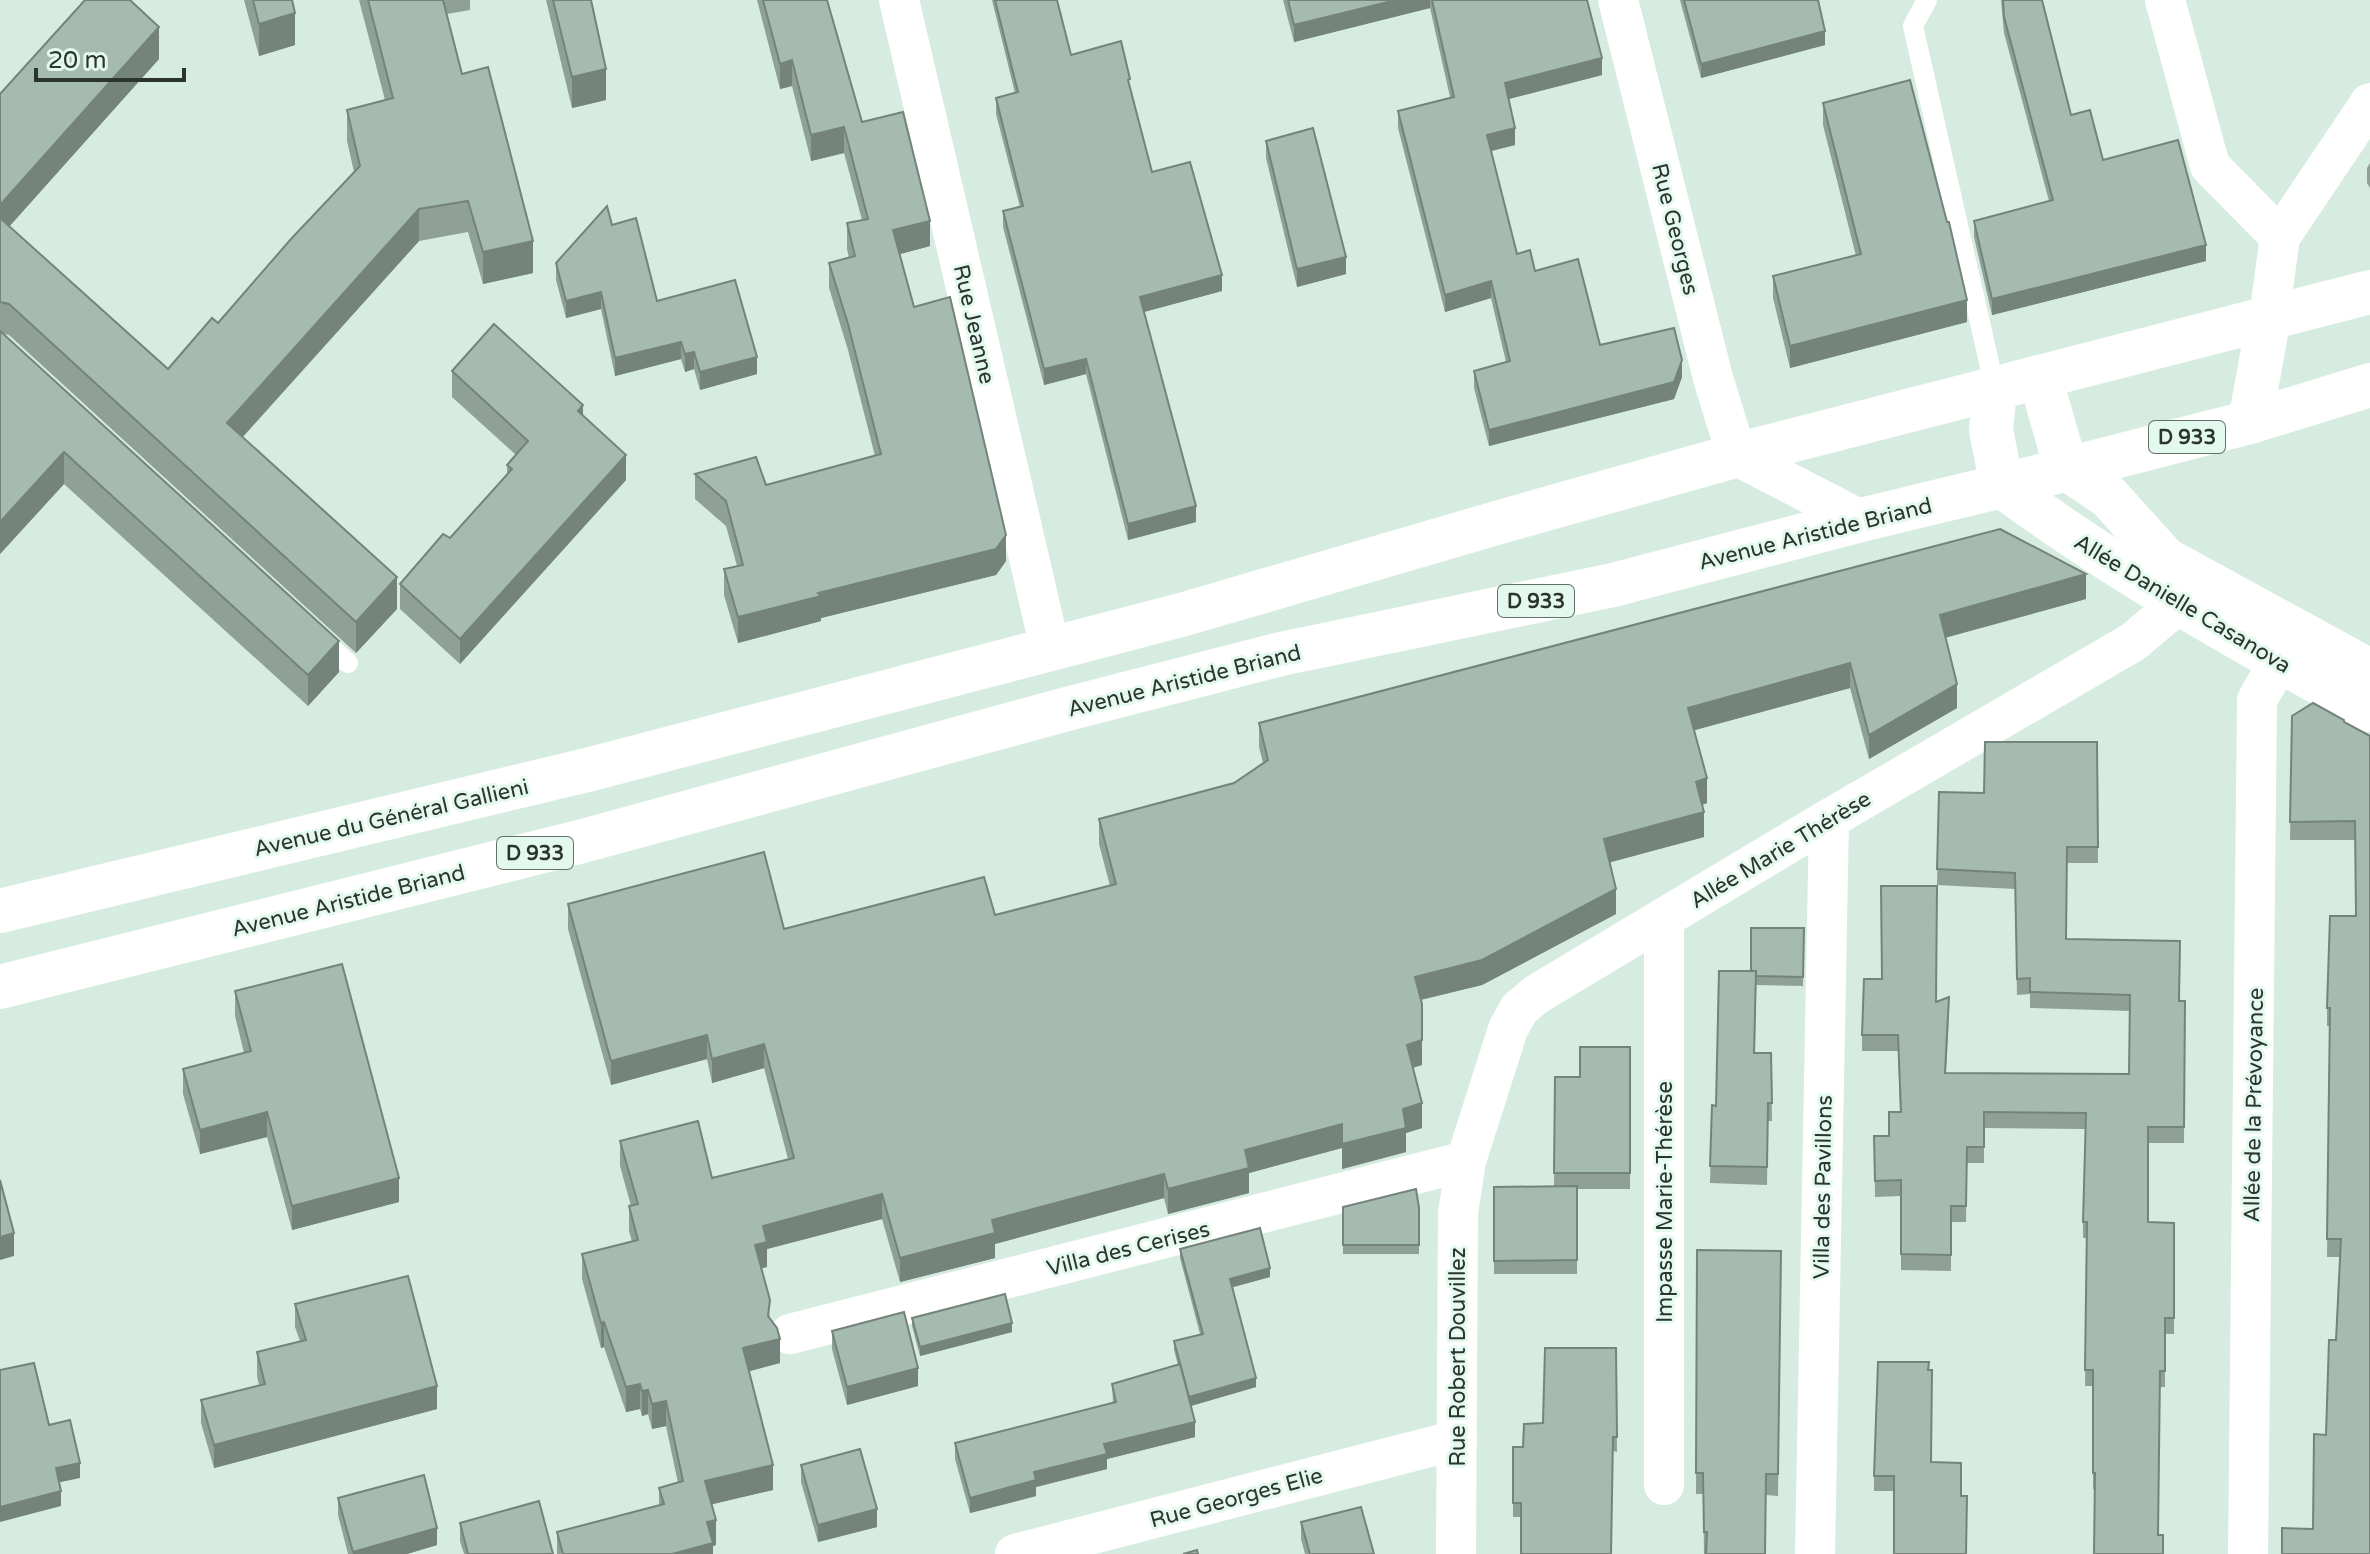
<svg xmlns="http://www.w3.org/2000/svg" width="2370" height="1554" font-family="'Varela Round',sans-serif">
	<style>
		.lines { fill: none; stroke-linecap: round; stroke-linejoin: round }
		.lane { stroke: #fff; stroke-width: 20 }
		.street { stroke: #fff; stroke-width: 40 }
		.secondary { stroke: #fff; stroke-width: 44 }
		.primary { stroke: #fff; stroke-width: 44 }
		.wall { fill: #8fa197 }
		.shaded-wall { fill: #74837b }
		.building { fill: #a6bbb0; stroke: #74837b; stroke-width: 2 }
		.labels { text-anchor: middle; stroke-width: 6; stroke-linejoin: round; paint-order: stroke }
		.shield { fill: #e4f9ee; stroke: #636f69; stroke-width: 2 }
		.shield-label { font-size: 20px; font-weight: bold; fill: #2c3430 }
		.street-label { font-size: 22px; fill: #2c3430; stroke: #e4f9ee }
	</style>
	<rect width="100%" height="100%" fill="#d7ece1"/>
	<g class="lines">
		<g class="lane">
			<path d="M1927 0 1913 26 1995 389"/>
			<path d="M319 637 348 663"/>
		</g>
		<g class="street">
			<path d="M899 0 1050 648"/>
			<path d="M1618 0 1713 378 1737 456 1861 520"/>
			<path d="M2165 0 2210 166 2280 237"/>
			<path d="M2269 317 2280 237 2370 103"/>
			<path d="M790 1334 1466 1161"/>
			<path d="M1664 1485V919"/>
			<path d="M1015 1554 1457 1440"/>
			<path d="M1456 1554 1458 1213 1466 1161 1508 1029 1519 1009 1537 994 1829 819 2133 642 2178 604 2205 590"/>
			<path d="M1815 1554 1829 819"/>
			<path d="M2248 1554 2257 700 2279 661"/>
		</g>
		<g class="secondary">
			<path d="M2040 377 2066 468 2109 497 2165 559 2370 671"/>
			<path d="M1995 389 1991 430 2002 486C2119 572 2242 642 2370 710"/>
			<path d="M2250 422 2269 317"/>
		</g>
		<g class="primary">
			<path d="M0 911 591 769 1181 615 1507 520 1763 448 2370 292"/>
			<path d="M0 987 579 842 1067 709 1281 654 1613 585 1861 520 2002 486 2250 422 2370 385"/>
		</g>
	</g>
	<g class="wall">
		<path d="M244 0H292L295 45 259 56Z"/>
		<path d="M359 0H470V10L447 14 462 74 533 273 483 284 468 232 419 241 243 437 397 609 356 653 9 335 3 334 339 672 308 706 64 484 0 554V94L159 59 9 226 168 369 218 323 354 172 347 141V110L385 100Z"/>
		<path d="M546 0H591L606 100 572 108Z"/>
		<path d="M757 0H827L862 122 930 246 900 254 914 307 1006 561 996 575 821 618V621L738 643 724 595V569L737 566 726 526 695 499V474L766 485 875 456 848 350 829 288V263L849 258 847 249V223L862 220 844 153 811 161 792 86 780 89Z"/>
		<path d="M992 0H1057L1071 55 1130 89 1152 172 1222 291 1144 312 1196 522 1128 540 1086 374 1044 385 1003 227V211L1020 207 996 114V98L1015 93Z"/>
		<path d="M1283 0H1587L1602 75 1509 99 1515 145 1491 151 1517 254 1535 271 1600 345 1682 377 1674 399 1489 446 1474 388V371L1506 362 1491 298 1445 312 1398 128V111L1450 97 1430 8 1294 42Z"/>
		<path d="M1680 0H1818L1825 45 1701 78Z"/>
		<path d="M2001 0H2042L2071 115 2103 160 2206 261 1992 315 1974 237V221L2049 201 2004 33Z"/>
		<path d="M1823 103 1947 222 1967 322 1790 368 1773 298V276L1856 256 1823 125Z"/>
		<path d="M1266 141 1346 274 1297 287 1266 158Z"/>
		<path d="M2370 163V188L2367 183V168Z"/>
		<path d="M612 225 657 301 757 374 700 390 694 369 685 372 681 359 615 376 601 309 566 318 556 280V263Z"/>
		<path d="M452 371 583 416 626 480 460 664 400 609V584L450 538 507 475V465L516 455 452 397Z"/>
		<path d="M2086 599 1945 638 1957 708 1869 759 1850 688 1694 730 1707 803 1702 805 1704 837 1610 862 1616 914 1482 985 1421 1000 1422 1065 1413 1068 1422 1128 1406 1133V1152L1342 1169V1148L1249 1173V1193L1168 1214 1164 1198 995 1244V1258L900 1282 882 1219 767 1249V1267L761 1268 770 1318 780 1363 749 1371 773 1490 711 1504 716 1545 713 1546V1554H557V1532L659 1505V1488L678 1483 666 1426 652 1429 648 1414 642 1416 640 1409 626 1412 604 1347 601 1348 582 1279V1254L632 1242 629 1231V1206H631L620 1166V1141L712 1178 788 1159 764 1068 712 1083 707 1059 611 1085 568 929V904L784 929 995 915 1110 886 1099 844V819L1234 783 1263 763 1259 747V723Z"/>
		<path d="M2292 716 2344 723 2370 736V1554L2313 1529 2326 1435 2336 1340 2340 1257H2327L2330 1026H2327V1008L2356 916 2355 840H2290Z"/>
		<path d="M2097 742 2098 863H2067L2066 939 2179 1001H2185L2184 1143H2148V1222L2174 1223V1334H2165V1387H2160L2158 1535 2163 1554 2095 1489H2093V1386H2085L2087 1238H2083V1222L2086 1129 1984 1128V1163H1967L1966 1222H1951V1271L1901 1270V1196L1875 1197 1874 1136H1889L1900 1112 1898 1051H1862V1035L1937 1002 1949 1013 1946 1073 2129 1074 2130 1011 2030 1008V994L2017 995 2015 889 1937 885 1939 792 1984 793Z"/>
		<path d="M1804 928 1803 986 1756 985 1755 1053H1771L1772 1121H1768L1767 1185 1710 1183 1712 1105 1716 1106 1751 971Z"/>
		<path d="M235 991 399 1202 292 1230 267 1137 200 1154 183 1094V1069L244 1053 235 1016Z"/>
		<path d="M1630 1047V1189H1577V1274H1494V1187L1554 1186 1555 1077H1580Z"/>
		<path d="M1343 1207 1419 1208V1254H1343Z"/>
		<path d="M1180 1249 1270 1277 1232 1287 1256 1387 1191 1406 1195 1437 1107 1459V1469L1036 1487V1496L970 1513 955 1459V1443L1113 1403 1112 1384 1178 1365 1174 1350V1341L1200 1334 1180 1258Z"/>
		<path d="M1697 1250 1781 1251 1778 1496 1766 1495 1706 1554H1704L1703 1494H1696Z"/>
		<path d="M295 1304 437 1409 214 1468 201 1423V1400L259 1385 257 1376V1352L300 1341 295 1327Z"/>
		<path d="M912 1318 1012 1332 920 1356 912 1326Z"/>
		<path d="M832 1331 918 1386 847 1405 832 1349Z"/>
		<path d="M1616 1348 1617 1452 1613 1451 1521 1517H1513V1447H1523L1543 1423Z"/>
		<path d="M1929 1362 1894 1491H1874V1476Z"/>
		<path d="M801 1465 877 1527 818 1542 801 1482Z"/>
		<path d="M338 1498 437 1545 407 1554H348L338 1515Z"/>
		<path d="M1301 1522 1374 1554H1305L1301 1539Z"/>
		<path d="M460 1523 553 1554H464L460 1541Z"/>
	</g>
	<g class="shaded-wall">
		<path d="M1396 0H1430V8L1294 42V25Z"/>
		<path d="M295 13V45L259 56V24Z"/>
		<path d="M159 27V59L0 237V205Z"/>
		<path d="M1825 31V45L1701 78V64Z"/>
		<path d="M1602 58V75L1505 100V83Z"/>
		<path d="M792 60V86L780 89V64Z"/>
		<path d="M606 69V100L572 108V77Z"/>
		<path d="M844 127V153L811 161V135Z"/>
		<path d="M1515 128V145L1487 152V135Z"/>
		<path d="M419 209V241L227 454V423Z"/>
		<path d="M930 221V246L893 256V230Z"/>
		<path d="M533 241V273L483 284V252Z"/>
		<path d="M2206 245V261L1992 315V299Z"/>
		<path d="M1346 257V274L1297 287V269Z"/>
		<path d="M1222 275V291L1140 313V297Z"/>
		<path d="M1491 281V298L1445 312V295Z"/>
		<path d="M601 292V309L566 318V301Z"/>
		<path d="M1967 300V322L1790 368V346Z"/>
		<path d="M681 342V359L615 376V358Z"/>
		<path d="M694 352V369L685 372V354Z"/>
		<path d="M757 357V374L700 390V372Z"/>
		<path d="M1086 359V374L1044 385V369Z"/>
		<path d="M1682 360V377L1674 399 1489 446V430Z"/>
		<path d="M583 405V430L578 411Z"/>
		<path d="M64 452V484L0 554V522Z"/>
		<path d="M626 455V480L460 664V639Z"/>
		<path d="M1196 506V522L1128 540V524Z"/>
		<path d="M1006 535V561L996 575 821 618V621L738 643V617Z"/>
		<path d="M2086 574V599L1940 639V615Z"/>
		<path d="M397 577V609L356 653V622Z"/>
		<path d="M339 641V672L308 706V675Z"/>
		<path d="M1850 663V688L1688 732V708Z"/>
		<path d="M1957 684V708L1869 759V735Z"/>
		<path d="M1707 778V803L1696 807V782Z"/>
		<path d="M1704 812V837L1604 864V839Z"/>
		<path d="M1616 889V914L1482 985 1415 1001V977Z"/>
		<path d="M1422 1028V1065L1407 1069V1045Z"/>
		<path d="M707 1035V1059L611 1085V1061Z"/>
		<path d="M764 1044V1068L712 1083V1059Z"/>
		<path d="M1422 1103V1128L1406 1133V1152L1342 1169V1144L1403 1109Z"/>
		<path d="M267 1112V1137L200 1154V1130Z"/>
		<path d="M1342 1124V1148L1249 1173V1193L1168 1214V1189L1245 1150Z"/>
		<path d="M1164 1174V1198L995 1244V1258L900 1282V1258L992 1220Z"/>
		<path d="M399 1178V1202L292 1230V1206Z"/>
		<path d="M882 1194V1219L767 1249V1267L755 1270V1245L763 1226Z"/>
		<path d="M14 1233V1256L0 1260V1237Z"/>
		<path d="M1270 1268V1277L1230 1288V1279Z"/>
		<path d="M604 1322V1347L601 1348V1323Z"/>
		<path d="M1012 1323V1332L920 1356V1347Z"/>
		<path d="M780 1339V1363L743 1373V1348Z"/>
		<path d="M918 1368V1386L847 1405V1387Z"/>
		<path d="M1256 1378V1387L1187 1407V1398Z"/>
		<path d="M640 1384V1409L626 1412V1387Z"/>
		<path d="M437 1386V1409L214 1468V1445Z"/>
		<path d="M648 1390V1414L642 1416V1391Z"/>
		<path d="M666 1401V1426L652 1429V1404Z"/>
		<path d="M1195 1422V1437L1107 1459V1469L1036 1487V1496L970 1513V1498L1104 1444Z"/>
		<path d="M80 1463V1478L56 1483V1468Z"/>
		<path d="M773 1465V1490L705 1506V1481Z"/>
		<path d="M61 1491V1506L0 1522V1507Z"/>
		<path d="M877 1509V1527L818 1542V1525Z"/>
		<path d="M716 1520V1545L713 1546V1554H672L707 1522Z"/>
		<path d="M437 1528V1545L407 1554H353V1552Z"/>
	</g>
	<g class="building">
		<path d="M85 0H130L159 27 0 205V94Z"/>
		<path d="M253 0H292L295 13 259 24Z"/>
		<path d="M368 0H443L462 74 488 67 533 241 483 252 468 201 419 209 227 423 397 577 356 622 9 304 0 302V218L168 369 212 318 218 323 291 239 360 166 347 110 393 98Z"/>
		<path d="M553 0H591L606 69 572 77Z"/>
		<path d="M763 0H827L862 122 903 112 930 221 893 230 914 307 950 297 1006 535 996 549 818 593 821 596 738 617 724 569 743 565 726 501 695 474 756 457 766 485 881 454 848 324 829 263 855 256 847 223 868 219 844 127 811 135 792 60 780 64Z"/>
		<path d="M995 0H1057L1071 55 1121 41 1130 79 1128 80 1152 172 1190 162 1222 275 1140 297 1196 506 1128 524 1086 359 1044 369 1003 211 1023 206 996 98 1018 92Z"/>
		<path d="M1288 0H1396L1294 25Z"/>
		<path d="M1432 0H1587L1602 58 1505 83 1515 128 1487 135 1517 254 1530 250 1535 271 1578 259 1600 345 1674 328 1682 360 1674 382 1489 430 1474 371 1510 361 1491 281 1445 295 1398 111 1454 97Z"/>
		<path d="M1684 0H1818L1825 31 1701 64Z"/>
		<path d="M2003 0H2042L2071 115 2090 110 2103 160 2178 140 2206 245 1992 299 1974 221 2053 200 2004 17Z"/>
		<path d="M1910 80 1947 222H1949L1967 300 1790 346 1773 276 1861 254 1823 103Z"/>
		<path d="M1313 128 1346 257 1297 269 1266 141Z"/>
		<path d="M607 206 612 225 636 218 657 301 735 280 757 357 700 372 694 352 685 354 681 342 615 358 601 292 566 301 556 263Z"/>
		<path d="M494 324 583 405 578 411 626 455 460 639 400 584 443 534 450 538 512 469 507 465 528 441 452 371Z"/>
		<path d="M0 331 339 641 308 675 64 452 0 522Z"/>
		<path d="M2000 529 2086 574 1940 615 1957 684 1869 735 1850 663 1688 708 1707 778 1696 782 1704 812 1604 839 1616 889 1482 960 1415 977 1422 1004V1040L1407 1045 1422 1103 1403 1109 1406 1128 1342 1144V1124L1245 1150 1249 1168 1168 1189 1164 1174 992 1220 995 1233 900 1258 882 1194 763 1226 767 1242 755 1245 770 1300 768 1316 777 1328 780 1339 743 1348 773 1465 705 1481 716 1520 707 1522 713 1543 672 1554H563L557 1532 664 1504 659 1488 683 1481 666 1401 652 1404 648 1390 642 1391 640 1384 626 1387 604 1322 601 1323 582 1254 638 1240 629 1206 638 1204 620 1141 698 1121 712 1178 794 1158 764 1044 712 1059 707 1035 611 1061 568 904 764 852 784 929 984 877 995 915 1116 884 1099 819 1234 783 1268 760 1259 723Z"/>
		<path d="M2313 703 2344 720V722L2370 736V1554H2282V1528L2313 1529 2314 1434 2326 1435 2329 1340H2336L2341 1239H2327L2330 1008H2327L2330 916H2356L2355 821 2290 822 2292 716Z"/>
		<path d="M1985 742H2097L2098 847H2067L2066 939 2180 941 2179 1001H2185L2184 1127H2148V1222L2174 1223V1318H2165V1371H2160L2158 1535H2163V1554H2094L2095 1473H2093V1370H2085L2087 1222H2083L2086 1113 1984 1112V1147H1967L1966 1206H1951V1255L1901 1254V1180L1875 1181 1874 1136H1889V1112H1901L1898 1035H1862L1864 979H1882L1881 886H1937L1936 1002 1949 997 1945 1073 2129 1074 2130 995 2030 992V978L2017 979 2015 873 1937 869 1939 792 1984 793Z"/>
		<path d="M1751 928H1804L1803 977 1756 976V971H1751Z"/>
		<path d="M342 964 399 1178 292 1206 267 1112 200 1130 183 1069 251 1051 235 991Z"/>
		<path d="M1719 971H1756L1754 1053H1771L1772 1103H1768L1767 1167 1710 1166 1712 1105 1716 1106Z"/>
		<path d="M1580 1047H1630V1173H1554L1555 1077H1580Z"/>
		<path d="M0 1180 14 1233 0 1237Z"/>
		<path d="M1577 1186V1260L1494 1261V1187Z"/>
		<path d="M1416 1189 1419 1208V1245H1343V1207Z"/>
		<path d="M1260 1228 1270 1268 1230 1279 1256 1378 1189 1397 1174 1341 1203 1334 1180 1249Z"/>
		<path d="M1697 1250 1781 1251 1778 1474H1766L1765 1554H1706L1707 1532H1704L1703 1473H1696Z"/>
		<path d="M408 1276 437 1386 214 1445 201 1400 265 1384 257 1352 306 1340 295 1304Z"/>
		<path d="M1005 1294 1012 1323 920 1347 912 1318Z"/>
		<path d="M904 1312 918 1368 847 1387 832 1331Z"/>
		<path d="M1545 1348H1616L1617 1437H1613L1611 1554H1521V1503H1513V1447H1523L1524 1424 1543 1423Z"/>
		<path d="M1878 1362H1929L1928 1370H1932L1931 1462 1961 1463V1496H1967L1966 1554H1894V1476H1874Z"/>
		<path d="M34 1363 49 1425 70 1420 80 1463 56 1468 61 1491 0 1507V1370Z"/>
		<path d="M1180 1364 1195 1422 1104 1444 1107 1454 1034 1472 1036 1480 970 1498 955 1443 1116 1402 1112 1384Z"/>
		<path d="M860 1449 877 1509 818 1525 801 1465Z"/>
		<path d="M424 1475 437 1528 353 1552 338 1498Z"/>
		<path d="M539 1501 553 1554H468L460 1523Z"/>
		<path d="M1361 1507 1374 1554H1310L1301 1522Z"/>
		<path d="M1197 1550 1198 1554H1183Z"/>
	</g>
	<g class="labels">
		<g class="shield">
			<rect x="2149" y="421" width="76" height="32" rx="6"/>
			<rect x="1498" y="585" width="76" height="32" rx="6"/>
			<rect x="497" y="837" width="76" height="32" rx="6"/>
		</g>
		<g class="shield-label">
			<text x="2187" y="444">D 933</text>
			<text x="1536" y="608">D 933</text>
			<text x="535" y="860">D 933</text>
		</g>
		<g class="street-label">
			<text transform="translate(1676 229) rotate(76)" y="8">Rue Georges</text>
			<text transform="translate(975 324) rotate(77)" y="8">Rue Jeanne</text>
			<text transform="translate(1815 533) rotate(-14)" y="8">Avenue Aristide Briand</text>
			<text transform="translate(2183 603) rotate(31)" y="8">Allée Danielle Casanova</text>
			<text transform="translate(1184 680) rotate(-14)" y="8">Avenue Aristide Briand</text>
			<text transform="translate(391 817) rotate(-13)" y="8">Avenue du Général Gallieni</text>
			<text transform="translate(1780 849) rotate(-31)" y="8">Allée Marie Thérèse</text>
			<text transform="translate(348 900) rotate(-14)" y="8">Avenue Aristide Briand</text>
			<text transform="translate(2253 1105) rotate(-89)" y="8">Allée de la Prévoyance</text>
			<text transform="translate(1822 1187) rotate(-89)" y="8">Villa des Pavillons</text>
			<text transform="translate(1664 1202) rotate(-90)" y="8">Impasse Marie-Thérèse</text>
			<text transform="translate(1128 1248) rotate(-14)" y="8">Villa des Cerises</text>
			<text transform="translate(1457 1357) rotate(-90)" y="8">Rue Robert Douvillez</text>
			<text transform="translate(1236 1497) rotate(-15)" y="8">Rue Georges Elie</text>
		</g>
	</g>
	<path d="M36 68v12h148v-12" fill="none" stroke="#2c3430" stroke-width="4"/>
	<text x="48" y="68" font-size="24" fill="#2c3430" stroke="#e4f9ee" stroke-width="6" paint-order="stroke">20 m</text>
</svg>
